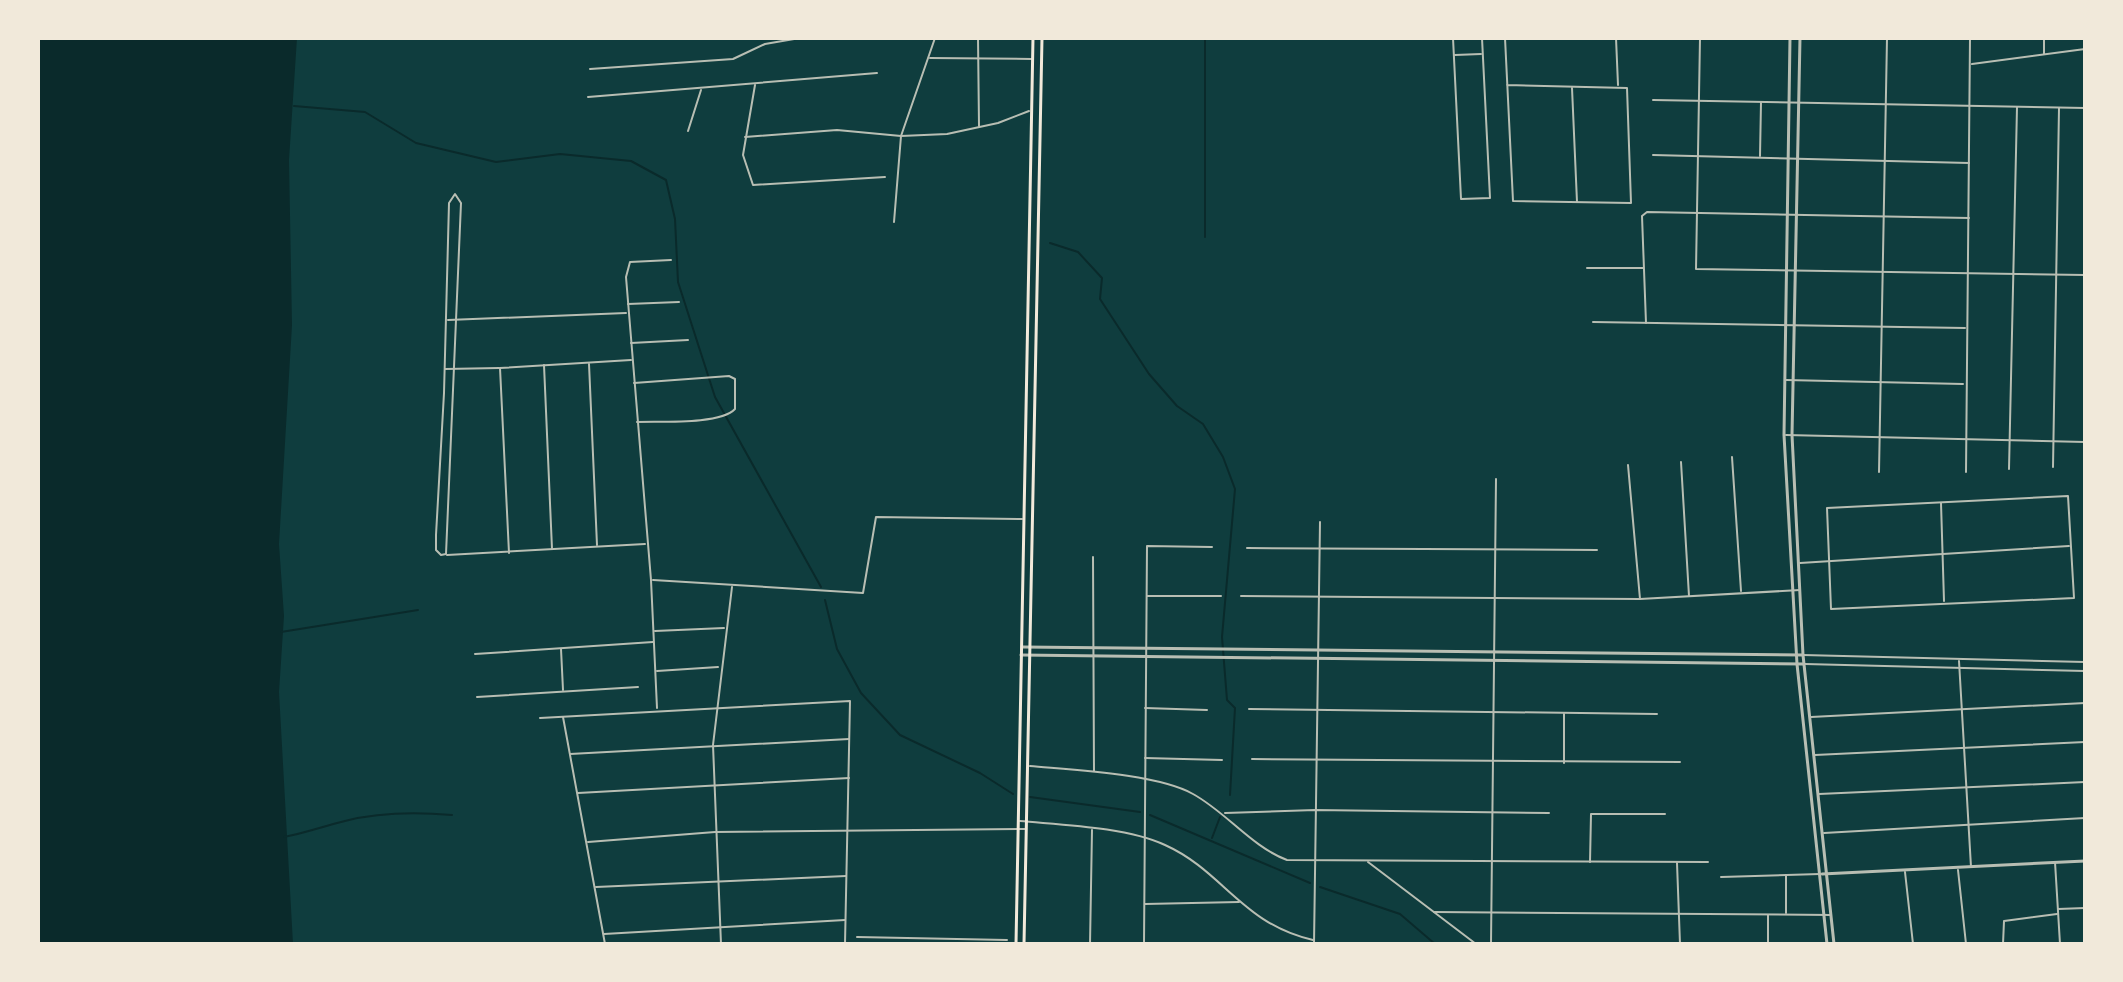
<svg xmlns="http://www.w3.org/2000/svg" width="2123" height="982" font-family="Signika,sans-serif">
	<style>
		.water { fill: #0a2a2b }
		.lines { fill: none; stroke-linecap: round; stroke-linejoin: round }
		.stream { stroke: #0a2a2b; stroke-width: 2 }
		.minor { stroke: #b8beb3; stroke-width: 2 }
		.tertiary { stroke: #b8beb3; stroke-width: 3 }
		.secondary { stroke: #f1e9da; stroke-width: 3 }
	</style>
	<rect width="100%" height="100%" fill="#0f3d3e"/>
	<path class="water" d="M38 38H297L289 160 292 325 279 544 284 616 279 692 293 944H38Z"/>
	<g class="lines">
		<g class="stream">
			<path d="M294 106 365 112 416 143 496 162 560 154 631 161 666 180 675 219 678 282 715 397 821 587"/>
			<path d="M1205 237V38"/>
			<path d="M1050 243 1078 252 1102 278 1100 299 1149 374 1177 406 1203 424 1223 457 1235 489 1222 637 1227 700 1235 708 1230 795"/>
			<path d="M825 600 837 649 861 693 900 735 980 773 1013 794"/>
			<path d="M281 632 418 610"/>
			<path d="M1030 797 1140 812"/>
			<path d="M1150 815 1310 883"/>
			<path d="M284 837C305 833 324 826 345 821 380 812 416 812 452 815"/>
			<path d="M1212 838 1220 817"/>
			<path d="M1320 887 1400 914 1435 944"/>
		</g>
		<g class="minor">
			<path d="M978 38 979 126"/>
			<path d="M1453 38 1461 199 1490 198 1482 38"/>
			<path d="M1505 38 1513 201 1631 203 1627 88 1507 85"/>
			<path d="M1616 38 1618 85"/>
			<path d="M1700 38 1696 269 2085 275"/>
			<path d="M2044 38V54"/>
			<path d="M1455 55 1481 54"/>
			<path d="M930 58 1032 59"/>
			<path d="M1972 64 2085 49"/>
			<path d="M590 69 733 59 765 44 800 38"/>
			<path d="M755 85 743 155 753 185 885 177"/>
			<path d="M1572 88 1577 202"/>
			<path d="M588 97 877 73"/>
			<path d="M1653 100 2085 108"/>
			<path d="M688 131 701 90"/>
			<path d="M745 137 837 130 901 136 947 134 998 123 1029 111"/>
			<path d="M1653 155 1969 163"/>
			<path d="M1760 156 1761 102"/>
			<path d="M455 194 461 203 446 554 441 555 436 550V535L444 393 449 203Z"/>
			<path d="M894 222 901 136 935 38"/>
			<path d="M1587 268H1643"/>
			<path d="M628 304 679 302"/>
			<path d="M448 320 626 313"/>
			<path d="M1593 322 1965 328"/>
			<path d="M1646 323 1642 216 1647 212 1969 218"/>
			<path d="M631 343 688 340"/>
			<path d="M589 364 597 545"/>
			<path d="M544 365 552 549"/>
			<path d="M445 369 499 368"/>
			<path d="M1786 380 1963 384"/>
			<path d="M634 383 729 376 735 379V409C720 425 659 421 637 422"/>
			<path d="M1786 435 2085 442"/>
			<path d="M1732 457 1741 591"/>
			<path d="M1681 462 1689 596"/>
			<path d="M1628 465 1640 599"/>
			<path d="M2053 467 2059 108"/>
			<path d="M2009 469 2017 107"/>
			<path d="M1879 472 1887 38"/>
			<path d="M1966 472 1970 38"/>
			<path d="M2068 496 2074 598 1831 609 1827 508Z"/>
			<path d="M1941 503 1944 601"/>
			<path d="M1247 548 1597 550"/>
			<path d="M509 553 500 368 631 360"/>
			<path d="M447 555 645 544"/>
			<path d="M1093 557 1094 771"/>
			<path d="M1800 563 2069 546"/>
			<path d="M653 580 863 593 876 517 1022 519"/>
			<path d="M1147 596H1221"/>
			<path d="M1241 596 1640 599 1800 590"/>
			<path d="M655 631 724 628"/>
			<path d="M561 649 563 690"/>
			<path d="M475 654 653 642"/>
			<path d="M1803 655 2085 662"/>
			<path d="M1959 661 1971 867"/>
			<path d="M1805 664 2085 671"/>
			<path d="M657 671 718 667"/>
			<path d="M477 697 638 687"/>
			<path d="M657 708 651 580 626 277 630 262 671 260"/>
			<path d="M1145 708 1207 710"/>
			<path d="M1249 709 1657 714"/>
			<path d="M1564 714V763"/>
			<path d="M563 717 605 944"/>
			<path d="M1811 717 2085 703"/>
			<path d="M540 718 850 701 845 944"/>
			<path d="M570 754 849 739"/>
			<path d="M1815 755 2085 742"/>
			<path d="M1145 758 1222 760"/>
			<path d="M1252 759 1680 762"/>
			<path d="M1030 766C1073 770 1157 774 1193 794 1226 812 1252 847 1287 860L1708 862"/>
			<path d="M578 793 849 778"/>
			<path d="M1819 794 2085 782"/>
			<path d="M1225 813 1315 810 1549 813"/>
			<path d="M1020 821C1063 825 1126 827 1165 845 1223 871 1242 924 1313 940"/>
			<path d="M1824 833 2085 818"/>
			<path d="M588 842 715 832 1025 829"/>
			<path d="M1368 862 1476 944"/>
			<path d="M1590 862 1591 814H1665"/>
			<path d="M2055 862 2060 944"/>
			<path d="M1677 863 1680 944"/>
			<path d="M1958 870 1966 944"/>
			<path d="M1905 872 1913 944"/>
			<path d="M1786 875V913"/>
			<path d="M1721 877 1820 874"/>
			<path d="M596 887 846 876"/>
			<path d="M1145 904 1239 902"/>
			<path d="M2058 909 2085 908"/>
			<path d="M1434 912 1831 915"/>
			<path d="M604 934 845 920"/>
			<path d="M857 937 1007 940"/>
			<path d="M721 944 713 745 732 587"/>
			<path d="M1090 944 1092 830"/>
			<path d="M1144 944 1147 546 1212 547"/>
			<path d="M1314 944 1320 522"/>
			<path d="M1491 944 1496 479"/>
			<path d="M1768 944V915"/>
			<path d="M2003 944 2004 921 2057 914"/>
		</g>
		<g class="tertiary">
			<path d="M1790 38 1784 435 1797 664 1827 944"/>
			<path d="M1800 38 1792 435 1803 655 1834 944"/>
			<path d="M1023 647 1803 655"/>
			<path d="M1021 655 1804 664"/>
			<path d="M1822 874 2085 861"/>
		</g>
		<g class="secondary">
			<path d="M1016 944 1033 38"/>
			<path d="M1024 944 1042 38"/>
		</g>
	</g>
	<rect width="2123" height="982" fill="none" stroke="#f1e9da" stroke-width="80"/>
</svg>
